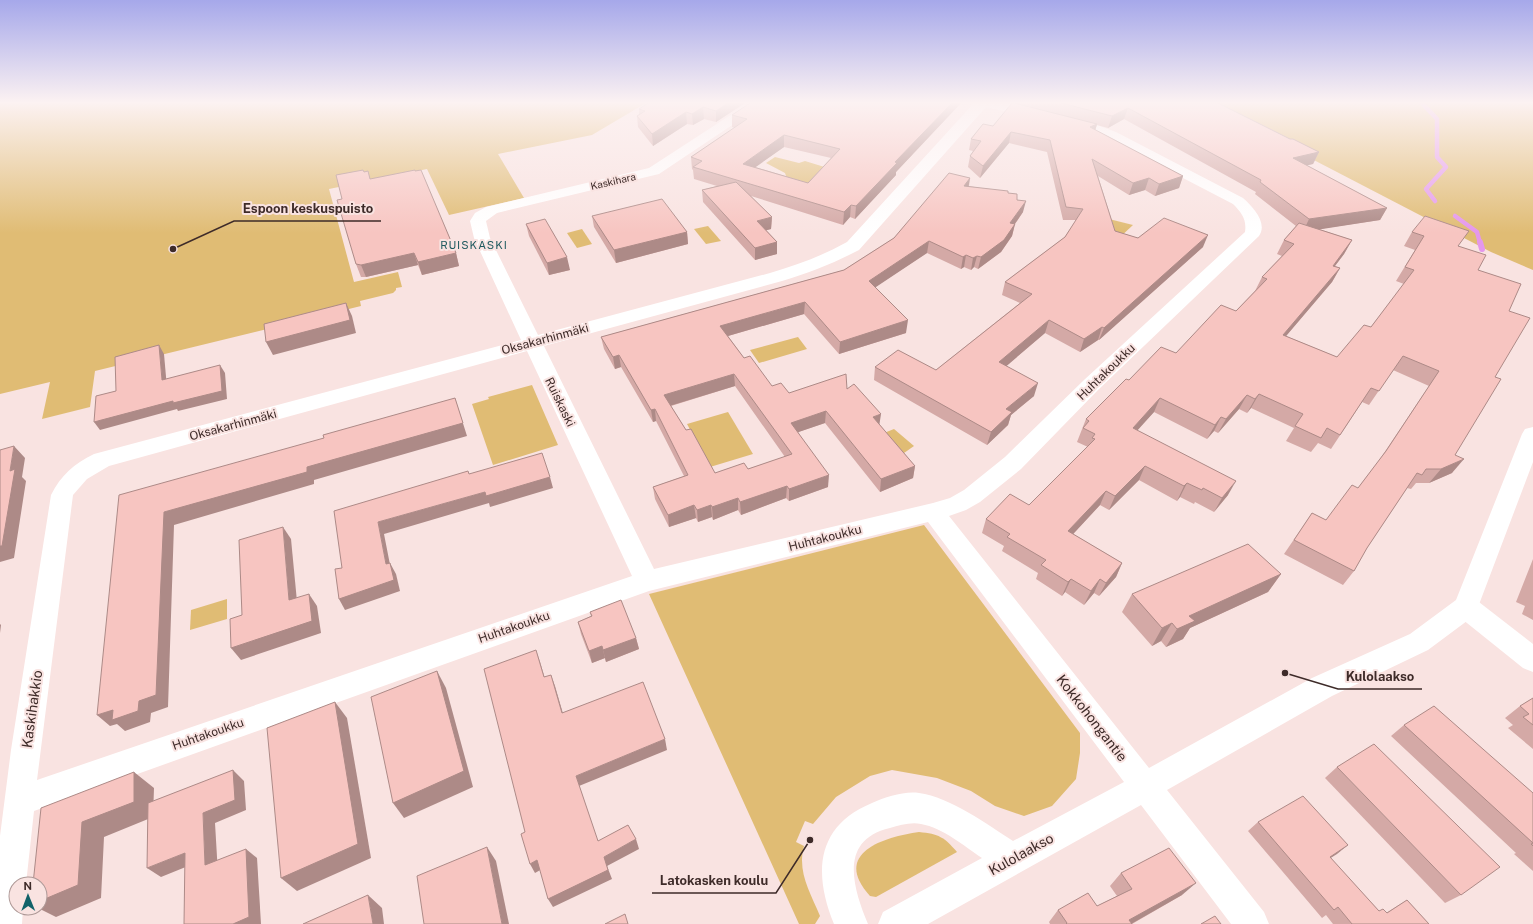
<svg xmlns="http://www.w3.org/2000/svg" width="1533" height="924" font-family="'Public Sans',sans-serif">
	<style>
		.green { fill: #e0bc74 }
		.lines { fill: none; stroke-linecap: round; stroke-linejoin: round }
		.stream-far1 { stroke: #e497ec; stroke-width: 4.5 }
		.stream { stroke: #e497ec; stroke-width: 6 }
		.street { fill: #fff; fill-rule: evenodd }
		.secondary { fill: #fff; fill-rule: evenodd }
		.wall { fill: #d4a9a6; fill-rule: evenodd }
		.shaded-wall { fill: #ad8a87 }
		.building { fill: #f7c5c1; stroke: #ad8a87; fill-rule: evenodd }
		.labels { text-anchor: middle; stroke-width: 4; stroke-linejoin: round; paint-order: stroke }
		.far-street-label { font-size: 10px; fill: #3e2b29; stroke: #f9e3e1 }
		.far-neighbourhood-label { font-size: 11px; letter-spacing: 1px; fill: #1e595e; stroke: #f9e3e1 }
		.street-label { font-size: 12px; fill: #3e2b29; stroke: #f9e3e1 }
		.near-street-label { font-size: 14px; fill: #3e2b29; stroke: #f9e3e1 }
		.leader { fill: none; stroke: #3e2b29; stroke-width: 1.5 }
		.callout-dot { fill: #3e2b29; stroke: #f9e3e1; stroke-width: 1.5 }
		.callout-label { font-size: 13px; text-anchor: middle; font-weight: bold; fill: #3e2b29; stroke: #f9e3e1; stroke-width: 4; stroke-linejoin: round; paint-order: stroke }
	</style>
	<rect width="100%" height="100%" fill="#f9e3e1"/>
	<g class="green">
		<path d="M0 103H646L592 135 498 154 524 198 449 215 427 169 329 189 354 282 398 272 402 287 396 288V290L393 293 360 301 361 306 95 371 90 407 42 419 50 382 0 394Z"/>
		<path d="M1204 103H1533V270L1491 252Z"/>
		<path d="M775 157 799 163 805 161 831 169 828 185 781 181 786 176 785 173 766 163Z"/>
		<path d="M1105 218 1133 225 1118 239Z"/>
		<path d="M708 226 721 241 706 244 694 229Z"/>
		<path d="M582 229 592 244 577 248 567 233Z"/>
		<path d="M798 337 807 349 759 363 750 350Z"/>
		<path d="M532 385 558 445 493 465 472 404 489 399 488 397Z"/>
		<path d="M728 412 753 454 710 467 687 424Z"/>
		<path d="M894 429 914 446 904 453 879 435Z"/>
		<path d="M924 525 1080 733V753L1076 779 1052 806 1024 816 995 806 971 791 937 778 892 770 870 776 836 797 813 824 805 821 796 842 804 846C797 872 810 892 820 916L815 924H799L649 594Z"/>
		<path d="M227 599V619L190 630 191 610Z"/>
		<path d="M919 832C939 834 944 837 957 852L876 897 870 896C831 853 884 837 919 832Z"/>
	</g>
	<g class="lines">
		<g class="stream-far1">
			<path d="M1422 103 1437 119V157L1446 167 1426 189 1435 201"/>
			<path d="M1455 216 1477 232 1480 243"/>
		</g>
		<path class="stream" d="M1480 242 1482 249"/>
		<path class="street" d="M749 103H765L659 174 497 213 486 221 490 238 538 335 770 273C797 265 822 256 847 242L974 103H1005L1097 125 1116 132 1243 198C1253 207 1268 223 1259 236L1098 390 1021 469 980 502 966 510 949 516 1149 768 1312 678 1410 634 1456 600 1522 434 1525 429 1533 427V462L1475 615 1428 650 1332 696 1167 790 1264 912 1269 924H1231L1141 805 928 924H878L883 912 982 858C964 846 943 828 921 824 911 822 900 825 890 828 838 840 853 888 868 924H834C813 873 816 826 872 803 886 797 904 791 919 793 950 797 988 825 1013 841L1124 782 928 522 649 591 34 811 26 884H16V908H23L22 924H0V836L11 750 51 495C61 475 74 464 94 454L521 340 474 238 470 221 475 213 486 207 649 168ZM986 107 1088 131 1106 138 1233 204C1241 212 1247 219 1245 232L1084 380 1005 457 964 490 950 498 933 503 654 569 544 346 782 281C809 273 834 263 859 250ZM527 351 632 576 37 780 73 495 87 479 109 466Z"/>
		<path class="secondary" d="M1466 596 1475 599 1533 644V672L1523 668 1457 615 1453 607 1457 599Z"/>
	</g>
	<g class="wall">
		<path d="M648 103H745L716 122 704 119 693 125 687 124 653 146 638 127 637 116 639 115V109Z"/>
		<path d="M750 103H961L896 172V175L855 219 850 217 843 225 751 196 772 217 771 229 766 230 777 242V254L755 260 703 202 702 190 717 186 694 179 693 170 692 169 691 157 735 128 732 127V115ZM784 147 831 158 808 183 755 167Z"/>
		<path d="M1018 103H1218L1290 139 1319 152 1313 164 1306 165 1387 208 1380 220 1319 229 1352 240 1344 254 1335 266 1340 268 1332 282 1286 336 1337 357 1371 327 1404 284 1396 281 1415 250 1404 246 1412 232 1459 246 1509 311 1495 377 1455 455 1452 473 1429 483H1416L1411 489 1407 488 1367 548 1354 571 1343 585 1284 554 1312 513 1326 520 1358 488 1378 462 1429 386 1393 370 1369 405 1362 402 1331 449 1318 443 1311 452 1286 441 1294 428 1251 408 1247 413 1239 409 1218 433 1214 431 1207 439 1154 412 1137 430 1228 495 1214 512 1195 502 1194 504 1180 497 1177 501 1139 480 1109 510 1100 505 1073 534 1122 563 1116 577 1099 596 1094 593 1084 605 1065 592 1062 596 1036 579 1038 573 1002 551 1004 546 982 533 986 519 1029 505 1088 447 1077 442 1086 419 1129 380 1176 353 1236 311 1255 291 1262 277 1282 256 1277 254 1284 240 1296 226 1255 194 1256 192 1124 119 1108 128 1097 125 1095 130 1183 176 1179 188 1155 196 1145 190 1129 195 1098 176 1115 231 1138 238 1203 247 1099 340H1098L1080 352 1045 333 1006 366 1034 396 1011 415 1008 425 987 445 874 380 875 367 936 370 1020 303 1002 295 1005 282 1065 237 1076 220H1063L1047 152 1009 143 980 178 968 167 970 156 973 151 969 150 971 139 993 126Z"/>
		<path d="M368 171 370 179 456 253 459 266 422 275 418 265 366 277H361L356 264 342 199 364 172Z"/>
		<path d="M970 178 969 186 1008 193 1017 200 1023 212 1015 224 1012 236 1001 252 978 269 974 267 971 270 964 267 961 269 927 253 875 287 906 333 839 354 804 314 728 336 744 358 772 386 789 393 847 389 879 424 915 466 913 478 880 492 825 423 798 432 828 487 789 501 786 498 741 515 738 510 713 520 712 517 698 522 696 518 669 527 655 499 653 487 684 476 656 421 653 422 621 367 615 369 604 349 601 337 844 270 894 238ZM735 386 785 457 748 469 715 473 686 430 671 406Z"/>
		<path d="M592 216 687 232 688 244 616 263 594 227Z"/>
		<path d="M526 224 570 270 549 275 529 236Z"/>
		<path d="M1533 559V620L1522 614 1525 606 1516 602Z"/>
		<path d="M1281 574 1268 592 1190 628 1183 639 1166 647 1161 641 1152 646 1122 612 1132 594Z"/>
		<path d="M590 612 636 638 639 649 606 662 605 658 592 663 581 634 578 622 591 616Z"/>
		<path d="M1533 698V749L1508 728 1513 725 1505 718 1520 706Z"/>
		<path d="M1404 725 1533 793V871L1514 854 1516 853 1391 736Z"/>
		<path d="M1337 767 1461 895 1445 903 1325 778Z"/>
		<path d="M1258 822 1348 845 1330 858 1379 911 1386 913 1407 900 1429 924H1333L1326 915 1322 918 1248 831Z"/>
		<path d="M1121 873 1182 895 1132 924H1050L1049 922 1058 910 1097 906 1117 896 1110 886Z"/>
	</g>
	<g class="shaded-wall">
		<path d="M728 103H745L716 122V111Z"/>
		<path d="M952 103H961L896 172V175L855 219 856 206 895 162Z"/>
		<path d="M703 107 704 119 693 125 692 114Z"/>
		<path d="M1128 108 1124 119 1108 128 1112 116Z"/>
		<path d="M686 112 687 124 653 146 652 134Z"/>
		<path d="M1097 124 1094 135 1090 127Z"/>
		<path d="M1011 132 1009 143 980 178 983 166Z"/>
		<path d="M784 135V147L743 176V164Z"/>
		<path d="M1319 152 1313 164 1287 170 1293 158Z"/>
		<path d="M1183 176 1179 188 1155 196 1159 184Z"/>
		<path d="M970 178 968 189 964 186Z"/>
		<path d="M1149 178 1145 190 1129 195 1133 183Z"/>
		<path d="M1026 201 1023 212 1008 234 1010 223Z"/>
		<path d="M851 205 850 217 843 225 844 212Z"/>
		<path d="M1387 208 1380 220 1303 232 1309 219Z"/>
		<path d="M772 217 771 229 757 233V221Z"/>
		<path d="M1015 224 1012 236 1001 252 978 269 981 257Z"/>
		<path d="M687 232 688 244 616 263 614 250Z"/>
		<path d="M1208 235 1203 247 1099 340 1104 328Z"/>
		<path d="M1352 240 1344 254 1325 279 1333 266Z"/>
		<path d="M929 241 927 253 867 293 869 281Z"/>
		<path d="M777 242V254L755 260V248Z"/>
		<path d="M414 253 418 265 366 277 361 265Z"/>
		<path d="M456 253 459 266 422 275 418 262Z"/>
		<path d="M966 255 964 267 961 269 963 257Z"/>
		<path d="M977 256 974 267 971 270 973 258Z"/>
		<path d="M567 257 570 270 549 275 547 263Z"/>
		<path d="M1340 268 1332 282 1275 349 1283 335Z"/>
		<path d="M805 302 804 314 721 338 720 326Z"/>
		<path d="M346 303 352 316 356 333 273 355 266 342Z"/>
		<path d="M908 320 906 333 839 354 840 342Z"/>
		<path d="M1049 320 1045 333 996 375 999 362Z"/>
		<path d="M1102 327 1098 340 1080 352 1084 339Z"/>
		<path d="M159 345 164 354 167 388 162 380Z"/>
		<path d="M619 355 621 367 615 369 613 357Z"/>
		<path d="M220 365 225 373 227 399 178 411 177 409 100 430 94 422Z"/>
		<path d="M734 374 735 386 666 407 664 395Z"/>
		<path d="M1038 383 1034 396 1011 415 1008 425 987 445 991 432 1006 409Z"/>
		<path d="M1259 394 1251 408 1247 413 1255 399Z"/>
		<path d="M1247 395 1239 409 1218 433 1226 419Z"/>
		<path d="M455 398 467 436 314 480V484L174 525 168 707 151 713 150 722 125 731 117 724 110 726 97 715 139 701 164 512 307 467Z"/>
		<path d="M1160 398 1154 412 1127 442 1133 428Z"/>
		<path d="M655 409 656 421 653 422 651 410Z"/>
		<path d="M826 411 825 423 790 435 791 423Z"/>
		<path d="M881 414 879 427 873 417Z"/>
		<path d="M1221 417 1214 431 1207 439 1215 425Z"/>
		<path d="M14 446 25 458 22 477 26 481 14 558 0 562V546L10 471Z"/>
		<path d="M1464 459 1452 473 1429 483 1441 469Z"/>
		<path d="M915 466 913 478 880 492 881 479Z"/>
		<path d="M1145 466 1139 480 1109 510 1115 496Z"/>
		<path d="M829 475 828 487 789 501V489Z"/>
		<path d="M550 477 553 488 490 507 489 503 384 534 392 575 386 564 378 522 485 492Z"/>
		<path d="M1236 481 1228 495 1214 512 1222 498Z"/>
		<path d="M1187 483 1180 497 1177 501 1184 486Z"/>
		<path d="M787 486 786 498 741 515 740 502Z"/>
		<path d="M1106 491 1100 505 1063 545 1068 531Z"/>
		<path d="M738 498V510L713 520 712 507Z"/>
		<path d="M694 505 696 518 669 527 668 515Z"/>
		<path d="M711 505 712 517 698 522 697 510Z"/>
		<path d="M283 527 291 539 298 612 289 600Z"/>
		<path d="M390 563 396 574 400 591 345 610 339 599Z"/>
		<path d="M1122 563 1116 577 1099 596 1106 583Z"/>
		<path d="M1281 574 1268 592 1190 628 1183 639 1166 647 1177 629 1189 616Z"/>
		<path d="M1071 579 1065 592 1062 596 1068 582Z"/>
		<path d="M1100 579 1094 593 1084 605 1091 591Z"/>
		<path d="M309 594 317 606 321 633 241 660 231 648Z"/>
		<path d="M1172 623 1161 641 1152 646 1162 628Z"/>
		<path d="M0 624 1 625 0 633Z"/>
		<path d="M636 638 639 649 606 662 603 650Z"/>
		<path d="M602 646 605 658 592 663 589 651Z"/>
		<path d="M536 650 540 662 548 689 544 677Z"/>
		<path d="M437 671 446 688 473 787 404 818 393 803Z"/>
		<path d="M551 675 555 686 566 724 562 713Z"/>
		<path d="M335 702 347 718 371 858 297 891 281 878Z"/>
		<path d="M665 739 667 750 579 786 576 776Z"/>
		<path d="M233 770 244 781 246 810 215 823 218 874 205 865 203 813Z"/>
		<path d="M134 772 154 788 153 817 104 837 101 898 56 917 38 908H40V901L82 822Z"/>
		<path d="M636 839 639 849 607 866 612 879 553 907 548 899 604 857Z"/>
		<path d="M1348 845 1337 854 1318 866 1330 857Z"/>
		<path d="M487 847 496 861 509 924H502Z"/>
		<path d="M246 849 257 858 261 924H233Z"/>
		<path d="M185 853 198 862 161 877 147 868Z"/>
		<path d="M537 860 542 869 535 873 530 864Z"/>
		<path d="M1196 883 1182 895 1131 924 1129 920Z"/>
		<path d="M368 895 382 908 384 924H373Z"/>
	</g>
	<g class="building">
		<path d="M648 103H728L716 111 703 107 692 114 686 112 652 134 637 116 645 111 639 109Z"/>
		<path d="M750 103H952L895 162 897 163 856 206 851 205 844 212 693 167 702 161 691 157 747 119 732 115ZM784 135 840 149 808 183 743 164Z"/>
		<path d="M1012 103H1014L1097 124 1090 127 1183 176 1159 184 1149 178 1133 183 1092 159 1115 231 1138 238 1164 218 1208 235 1104 328 1102 327 1084 339 1049 320 999 362 1038 383 1006 409 1012 412 991 432 875 367 898 350 936 370 1032 294 1005 282 1065 237 1083 209 1066 207 1050 140 1011 132 983 166 970 156 981 141 971 139 983 124 993 126Z"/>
		<path d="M1061 103H1218L1290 139H1293L1319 152 1293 158 1387 208 1309 219 1260 182 1261 180 1128 108 1112 116Z"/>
		<path d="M363 170 364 172 368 171 370 179 415 170V171L421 170 456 253 418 262 414 253 361 265 356 264 337 200 342 199 336 175Z"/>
		<path d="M949 173 970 178 964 186 1008 191V193L1017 194V200L1026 201 1010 223 1015 224 1004 240 981 257 977 256 973 258 966 255 963 257 929 241 869 281 908 320 840 342 805 302 720 326 744 358 750 356 772 386 781 383 789 393 846 374 847 389 854 384 881 414 873 417 915 466 881 479 826 411 791 423 829 475 789 489 787 486 740 502 738 498 712 507 711 505 697 510 694 505 668 515 653 487 688 475 655 409 651 410 619 355 613 357 601 337 844 270 894 238ZM734 374 792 454 748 469 744 463 715 473 691 429 686 430 664 395Z"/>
		<path d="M736 182 772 217 757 221 777 242 755 248 702 190Z"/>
		<path d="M662 199 687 232 614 250 592 216Z"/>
		<path d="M1425 216 1469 231 1458 246 1486 255 1478 270 1521 284 1509 311 1530 318 1495 377 1501 379 1455 455 1464 459 1441 469H1426L1422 475 1417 473 1367 548 1354 571 1294 540 1312 513 1326 520 1352 485 1358 488 1386 451 1439 371 1403 356 1379 391 1371 388 1340 435 1327 428 1321 438 1295 426 1303 414 1259 394 1255 399 1247 395 1226 419 1221 417 1215 425 1160 398 1133 428 1236 481 1222 498 1203 488 1202 490 1187 483 1184 486 1145 466 1115 496 1106 491 1068 531 1122 563 1106 583 1100 579 1091 591 1071 579 1068 582 1041 565 1046 560 1007 537 1010 534 986 519 1010 494 1029 505 1095 439 1092 438 1095 434 1083 428 1089 421 1086 419 1126 379 1129 380 1161 347 1176 353 1221 305 1236 311 1267 279 1262 277 1294 244 1284 240 1299 223 1352 240 1333 266 1340 268 1283 335 1337 357 1364 325 1371 327 1414 270 1405 267 1424 236 1412 232Z"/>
		<path d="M545 219 567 257 547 263 526 224Z"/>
		<path d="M346 303 350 320 266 342 264 324Z"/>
		<path d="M159 345 162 380 220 365 222 391 173 403V401L94 422 96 396 116 391 115 357Z"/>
		<path d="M455 398 463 423 307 467V472L164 512 156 695 139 701 138 711 112 720 113 710 97 715 119 495 324 438 323 435Z"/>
		<path d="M14 446 10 471 15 469 2 546H0V450Z"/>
		<path d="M542 453 550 477 486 496 485 492 378 522 386 564 390 563 394 580 339 599 335 569 342 568 334 511 468 471 469 474Z"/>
		<path d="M283 527 289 600 309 594 312 621 231 648 230 619 242 615 239 540Z"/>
		<path d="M1248 544 1281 574 1189 616 1195 621 1177 629 1172 623 1162 628 1132 594Z"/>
		<path d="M621 600 636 638 603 650 602 646 589 651 578 622 592 616 590 612Z"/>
		<path d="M536 650 544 677 551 675 562 713 643 682 665 739 576 776 598 841 628 825 636 839 604 857 608 870 548 899 537 860 530 864 521 834 525 832 484 669Z"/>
		<path d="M437 671 464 771 393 803 371 697Z"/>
		<path d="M1533 698V725L1523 717 1529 714 1520 706Z"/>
		<path d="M335 702 358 844 281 878 267 728Z"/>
		<path d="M1434 706 1533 793V846L1531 844 1533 843 1404 725Z"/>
		<path d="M1374 744 1500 867 1461 895 1337 767Z"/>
		<path d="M233 770 235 800 203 813 205 865 246 849 249 917 233 924H184L185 853 147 868 148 803Z"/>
		<path d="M134 772V802L82 822 78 885 40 901V884H33L41 808Z"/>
		<path d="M1303 796 1348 845 1330 857 1379 911 1383 909 1387 913 1407 900 1429 924H1352L1338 907 1334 910 1258 822Z"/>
		<path d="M487 847 502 924H424L417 876Z"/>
		<path d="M1169 848 1196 883 1129 920 1132 924H1066L1067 923 1058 910 1088 893 1097 906 1132 889 1121 873Z"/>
		<path d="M368 895 373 924H303Z"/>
		<path d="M625 914 628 924H605Z"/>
		<path d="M1215 916 1221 924H1201Z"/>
	</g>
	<linearGradient id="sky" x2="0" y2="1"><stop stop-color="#a6a8ea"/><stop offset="0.44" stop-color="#fcf2f2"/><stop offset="1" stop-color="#fcf2f2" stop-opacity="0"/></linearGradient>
	<rect width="1533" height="233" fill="url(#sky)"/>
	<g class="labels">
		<g class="far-street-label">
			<text transform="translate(613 181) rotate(-13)" y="4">Kaskihara</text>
		</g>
		<g class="far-neighbourhood-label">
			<text x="474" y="249">RUISKASKI</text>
		</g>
		<g class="street-label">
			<text transform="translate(545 339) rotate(-15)" y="4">Oksakarhinmäki</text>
			<text transform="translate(1106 372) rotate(-44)" y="4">Huhtakoukku</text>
			<text transform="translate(560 402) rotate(64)" y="4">Ruiskaski</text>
			<text transform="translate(233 425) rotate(-15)" y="4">Oksakarhinmäki</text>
			<text transform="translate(825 538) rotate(-14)" y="4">Huhtakoukku</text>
			<text transform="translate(514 627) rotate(-19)" y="4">Huhtakoukku</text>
			<text transform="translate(208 734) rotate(-19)" y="4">Huhtakoukku</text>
		</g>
		<g class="near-street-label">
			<text transform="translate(32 709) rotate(-82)" y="5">Kaskihakkio</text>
			<text transform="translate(1092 718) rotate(52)" y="5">Kokkohongantie</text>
			<text transform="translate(1021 854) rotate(-29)" y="5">Kulolaakso</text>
		</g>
	</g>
	<path class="leader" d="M173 249L234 221H381M1285 673L1338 689H1422M810 840L776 893H652"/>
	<g class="callout-dot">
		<circle cx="173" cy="249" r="4"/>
		<circle cx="1285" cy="673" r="4"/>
		<circle cx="810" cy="840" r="4"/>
	</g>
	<g class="callout-label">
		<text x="308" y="213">Espoon keskuspuisto</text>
		<text x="1380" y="681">Kulolaakso</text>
		<text x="714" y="885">Latokasken koulu</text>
	</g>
	<g transform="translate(28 896) rotate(359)"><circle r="19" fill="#f9e3e1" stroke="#ae9997"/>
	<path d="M0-3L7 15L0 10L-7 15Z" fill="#126269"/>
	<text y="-6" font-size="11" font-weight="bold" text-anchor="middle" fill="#3e2b29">N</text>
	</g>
</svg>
